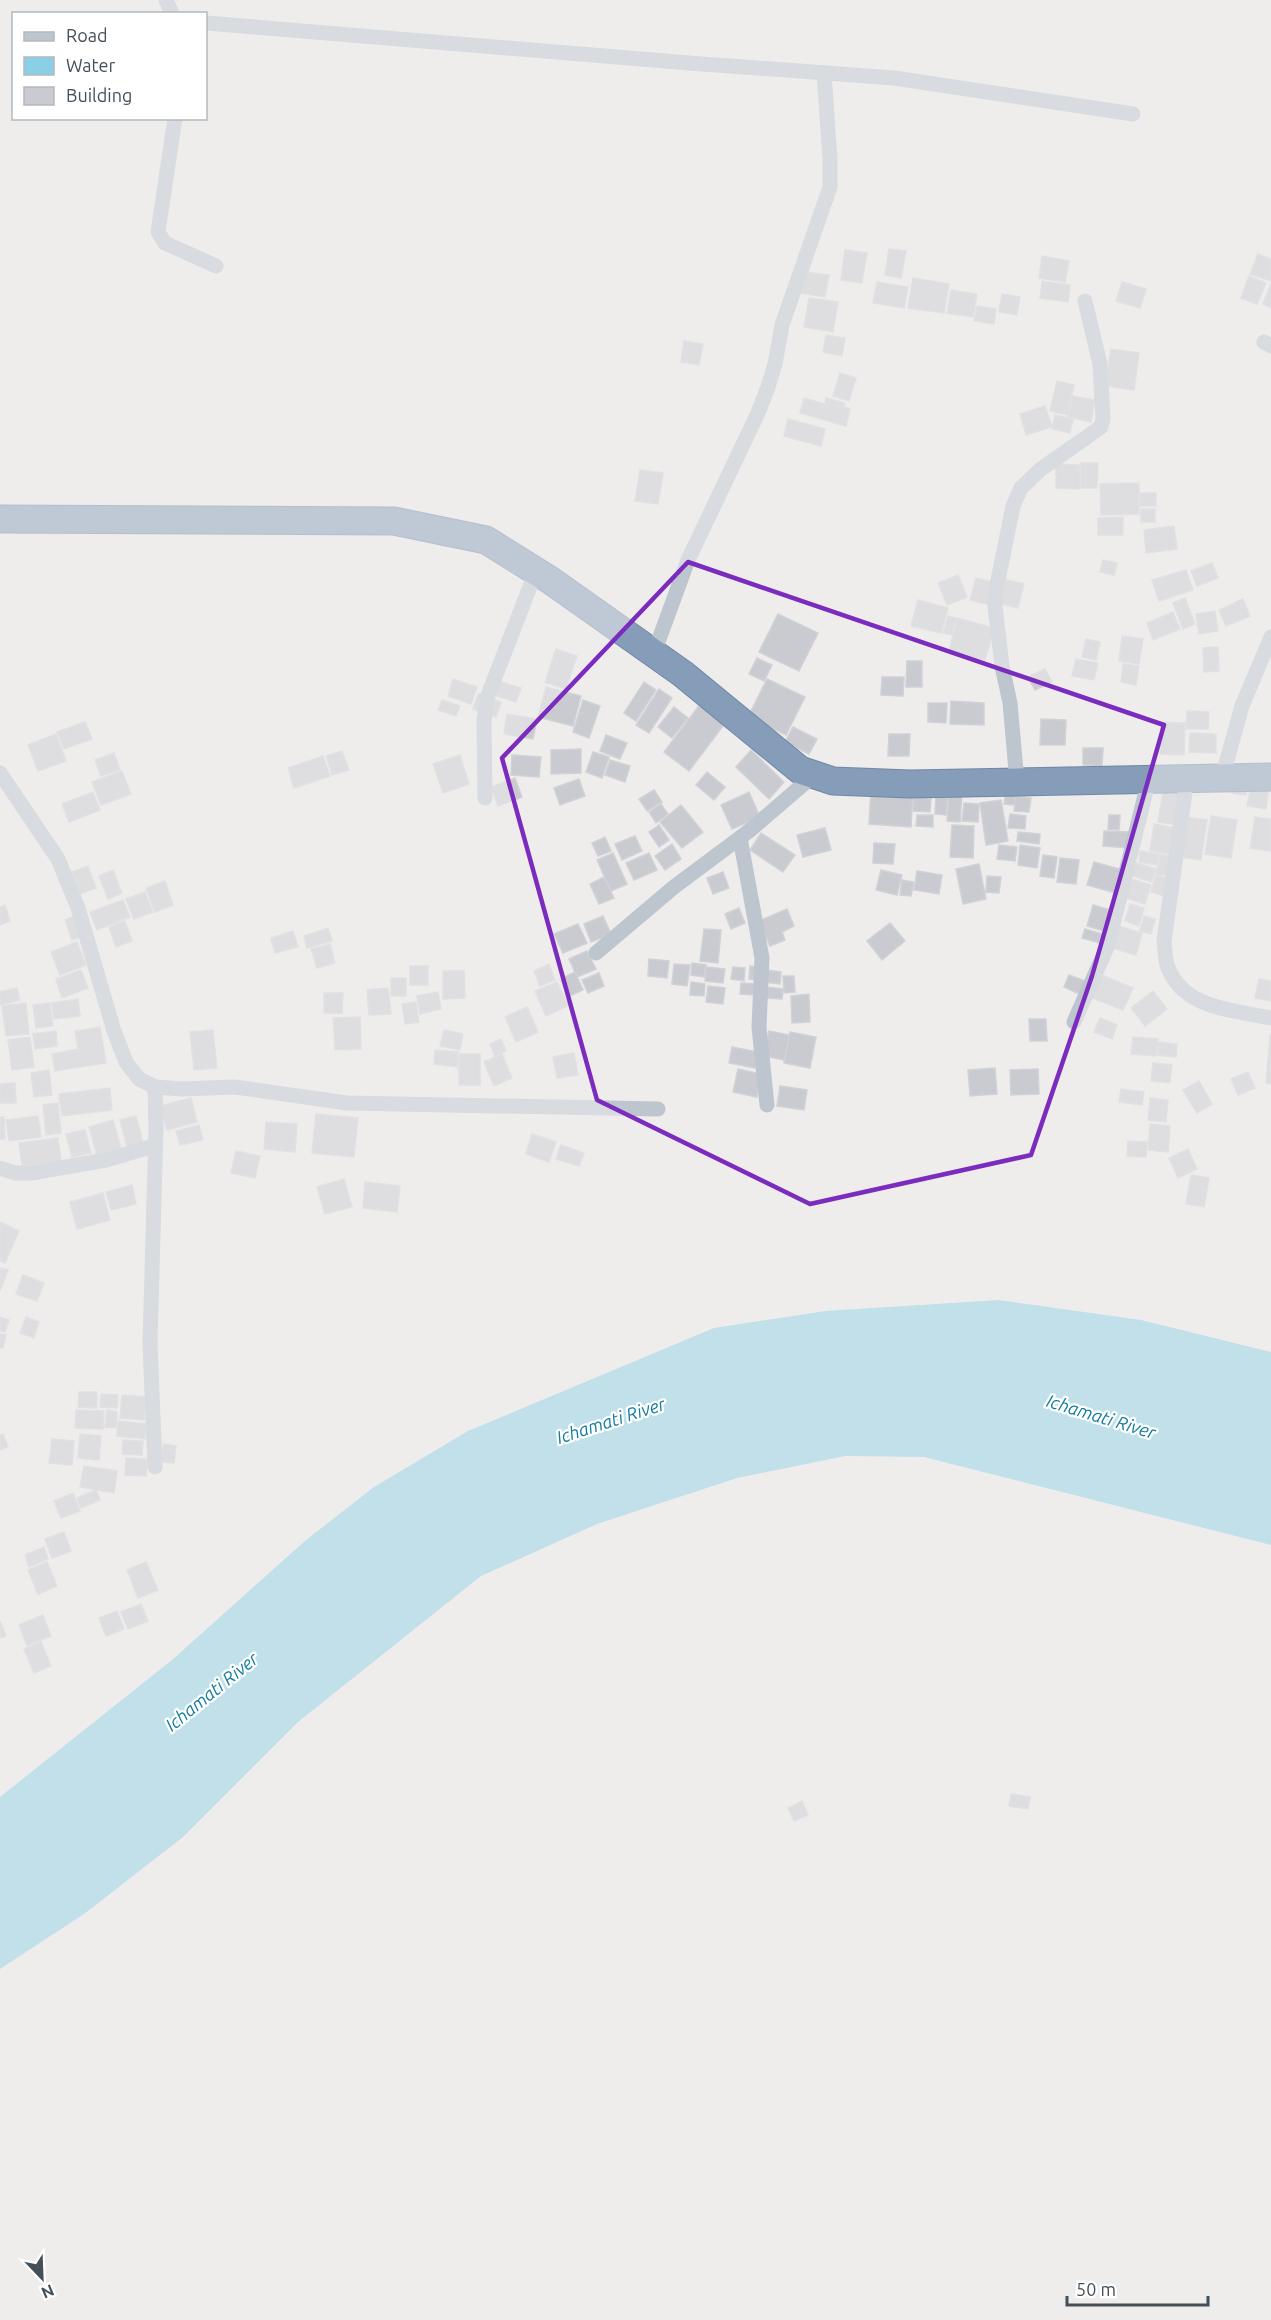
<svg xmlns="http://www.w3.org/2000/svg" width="1271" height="2320" font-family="Ubuntu,sans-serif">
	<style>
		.water { fill: #89d0e7 }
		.building { fill: #c9cbd1; stroke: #d0d2d7; stroke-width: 1.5 }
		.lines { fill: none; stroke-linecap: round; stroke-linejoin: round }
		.highway-casing { stroke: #7088a5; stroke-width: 29 }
		.street { stroke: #bdc6ce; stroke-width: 15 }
		.highway { stroke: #859db9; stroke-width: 27 }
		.marked { fill: none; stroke: #7b2cbf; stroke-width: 4.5; stroke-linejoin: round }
		.labels { text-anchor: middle; stroke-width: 4.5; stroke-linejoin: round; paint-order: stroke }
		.water-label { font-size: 18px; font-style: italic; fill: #127c9e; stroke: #fff }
	</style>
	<rect width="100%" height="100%" fill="#efecec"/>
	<path class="water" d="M999 1300 1141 1320 1271 1352V1545L924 1457 845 1456 737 1478 597 1524 481 1576 298 1722 183 1837 84 1914 0 1969V1797L172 1660 306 1540 374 1487 468 1431 714 1328 825 1311Z"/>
	<g class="building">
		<path d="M889 249 906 251 901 278 885 275Z"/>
		<path d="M845 250 867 253 862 283 841 280Z"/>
		<path d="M1258 254 1271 259V281L1250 274Z"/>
		<path d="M1042 256 1069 261 1065 282 1039 278Z"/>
		<path d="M804 272 829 275 825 297 800 293Z"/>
		<path d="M1249 276 1266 283 1257 304 1241 298Z"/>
		<path d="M913 278 949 284 944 313 908 308Z"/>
		<path d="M1042 281 1070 285 1068 302 1040 298Z"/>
		<path d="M877 282 908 287 904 308 873 303Z"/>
		<path d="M1122 282 1146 289 1140 308 1116 301Z"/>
		<path d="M1271 284V308L1263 304Z"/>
		<path d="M951 290 977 294 973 317 947 313Z"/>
		<path d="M1002 294 1020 297 1017 315 999 312Z"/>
		<path d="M809 298 838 302 833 332 804 327Z"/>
		<path d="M977 306 996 309 994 324 974 321Z"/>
		<path d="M826 335 845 338 842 356 823 352Z"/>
		<path d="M684 341 703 344 699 365 681 362Z"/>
		<path d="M1111 349 1139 353 1134 390 1105 386Z"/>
		<path d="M840 373 856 378 849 401 833 396Z"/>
		<path d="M1057 381 1074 385 1068 415 1050 411Z"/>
		<path d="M1072 396 1095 400 1091 422 1068 417Z"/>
		<path d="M804 398 825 404 826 398 845 403 844 407 850 409 846 426 800 413Z"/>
		<path d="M1045 406 1052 427 1026 435 1020 414Z"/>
		<path d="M1055 415 1073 419 1070 433 1052 429Z"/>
		<path d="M788 419 825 429 821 446 784 436Z"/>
		<path d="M1081 463H1098L1097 488H1081Z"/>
		<path d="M1056 464 1080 465V489L1056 488Z"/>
		<path d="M640 470 663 473 658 504 635 501Z"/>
		<path d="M1139 483V514L1101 515 1100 484Z"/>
		<rect x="1140" y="493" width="16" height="13"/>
		<rect x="1141" y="509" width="14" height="13"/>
		<path d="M1123 517V535H1098V518Z"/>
		<path d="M1174 526 1177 549 1146 553 1144 530Z"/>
		<path d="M1103 560 1117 563 1114 575 1100 572Z"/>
		<path d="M1212 563 1218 578 1197 586 1191 571Z"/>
		<path d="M1186 570 1193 590 1159 601 1152 580Z"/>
		<path d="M958 575 967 597 947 605 938 583Z"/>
		<path d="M976 578 996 583 990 605 970 600Z"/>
		<path d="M1003 579 1024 584 1018 608 997 603Z"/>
		<path d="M1185 598 1195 624 1183 629 1173 603Z"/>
		<path d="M1243 599 1250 616 1226 626 1219 610Z"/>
		<path d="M918 600 948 608 941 633 911 626Z"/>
		<path d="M1215 611 1218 631 1199 634 1196 614Z"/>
		<path d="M1173 612 1180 629 1153 640 1147 623Z"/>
		<path d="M778 614 818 633 799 671 759 652Z"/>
		<path d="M948 616 956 618 952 635 943 633Z"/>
		<path d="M957 618 994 628 985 660 949 651Z"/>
		<path d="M1122 636 1143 639 1139 664 1119 661Z"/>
		<path d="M1086 639 1100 642 1096 660 1082 657Z"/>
		<path d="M1218 647 1219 671 1204 672 1203 648Z"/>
		<path d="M556 649 577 656 566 689 545 682Z"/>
		<path d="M757 658 772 665 764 681 749 674Z"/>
		<path d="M1076 659 1098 663 1094 680 1072 676Z"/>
		<path d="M907 661H922V687H906Z"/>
		<path d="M1123 664 1139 666 1136 685 1121 682Z"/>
		<path d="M1045 669 1052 682 1035 690 1028 677Z"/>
		<path d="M882 677H904L903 696 881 695Z"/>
		<path d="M453 679 477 687 471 704 448 696Z"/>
		<path d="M767 679 805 697 786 735 748 717Z"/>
		<path d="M495 680 521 688 516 702 491 694Z"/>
		<path d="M644 682 656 690 636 721 624 713Z"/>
		<path d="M546 687 581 696 573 726 538 717Z"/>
		<path d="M659 689 672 698 649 733 636 725Z"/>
		<path d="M478 694 501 702 496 717 473 709Z"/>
		<path d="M442 700 460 706 456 716 438 710Z"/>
		<path d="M583 700 600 706 589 738 573 732Z"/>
		<path d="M951 701 984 703V725L950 724Z"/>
		<path d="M701 703 726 722 689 771 664 752Z"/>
		<path d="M928 703H947L946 723 928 722Z"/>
		<path d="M674 707 688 718 672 738 658 727Z"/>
		<path d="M1187 711 1209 712 1208 729H1186Z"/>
		<path d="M507 714 537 719 533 739 504 734Z"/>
		<path d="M1041 719 1066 720 1065 745H1040Z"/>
		<path d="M85 722 92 739 64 749 57 732Z"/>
		<path d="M1161 722 1185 723 1184 755 1160 754Z"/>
		<path d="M793 727 817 739 809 754 785 742Z"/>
		<path d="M1190 733 1216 734V753L1189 752Z"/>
		<path d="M56 734 66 761 38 771 28 745Z"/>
		<path d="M889 734H910L909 756H888Z"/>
		<path d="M606 735 627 743 620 759 600 751Z"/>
		<path d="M1083 748H1103L1102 766 1083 765Z"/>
		<path d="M581 749V773L551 774V750Z"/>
		<path d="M751 750 784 782 769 799 736 767Z"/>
		<path d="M342 751 349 770 332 775 326 756Z"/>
		<path d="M593 752 609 757 602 778 586 772Z"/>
		<path d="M114 753 120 770 101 776 95 760Z"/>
		<path d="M460 755 469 784 443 793 433 764Z"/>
		<path d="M512 755 541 757 539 777 511 775Z"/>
		<path d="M323 756 330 776 294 788 288 768Z"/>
		<path d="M610 760 630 766 625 782 605 775Z"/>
		<path d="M122 771 131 794 101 805 92 782Z"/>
		<path d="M707 772 725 787 714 800 696 785Z"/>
		<path d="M515 778 522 797 498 806 491 787Z"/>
		<path d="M1252 778 1270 781 1266 809 1247 806Z"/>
		<path d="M579 779 585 796 560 805 554 788Z"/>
		<path d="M1234 779 1248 781 1246 795 1232 793Z"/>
		<path d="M1164 784 1183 787 1177 825 1158 822Z"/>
		<path d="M654 790 662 802 647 811 639 799Z"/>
		<path d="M871 791 913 793 911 827 869 824Z"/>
		<path d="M93 792 100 810 69 822 62 804Z"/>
		<path d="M749 792 760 817 732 829 721 805Z"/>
		<path d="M1006 792 1016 793 1015 805 1004 804Z"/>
		<path d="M936 795 948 796 946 815 935 814Z"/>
		<path d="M949 795H962L960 822 947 821Z"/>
		<path d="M1016 796 1031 798 1029 812 1014 811Z"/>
		<path d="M914 798 931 799 930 812 913 811Z"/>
		<path d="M1001 800 1008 841 986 845 980 803Z"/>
		<path d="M964 803 979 804 978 822 962 821Z"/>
		<path d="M661 804 668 814 656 823 649 812Z"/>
		<path d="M681 805 703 832 682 848 660 822Z"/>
		<path d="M1010 814 1026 816 1025 829 1008 828Z"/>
		<path d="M917 815H933V827L916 826Z"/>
		<path d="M1109 815H1120L1119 830 1108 829Z"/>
		<path d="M1211 816 1237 820 1231 858 1205 854Z"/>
		<path d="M1185 817 1207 820 1201 860 1179 857Z"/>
		<path d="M1255 817 1271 819V851L1250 848Z"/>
		<path d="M1154 824 1176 828 1171 854 1150 851Z"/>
		<path d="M659 825 669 840 659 847 649 832Z"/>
		<path d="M952 825 974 826 973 858 950 857Z"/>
		<path d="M825 828 831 850 803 857 797 835Z"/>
		<path d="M1104 831 1130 832 1129 848 1103 846Z"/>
		<path d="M1018 832 1040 834 1039 844 1017 841Z"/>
		<path d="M761 833 795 855 783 872 750 850Z"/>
		<path d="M635 836 642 851 622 860 615 844Z"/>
		<path d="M605 837 611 851 598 856 592 843Z"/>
		<path d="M874 843 895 844 893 864 873 863Z"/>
		<path d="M672 844 681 859 665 870 655 856Z"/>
		<path d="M999 845 1017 847 1015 861 997 859Z"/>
		<path d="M1020 845 1040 848 1037 868 1018 865Z"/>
		<path d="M1140 851 1159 854 1157 865 1139 862Z"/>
		<path d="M613 853 627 884 611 891 597 860Z"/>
		<path d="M649 853 657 870 634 880 626 863Z"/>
		<path d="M1160 854 1171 856 1168 876 1156 874Z"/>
		<path d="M1043 855 1057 857 1054 878 1040 876Z"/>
		<path d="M1060 858 1079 860 1076 884 1057 882Z"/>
		<path d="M1094 862 1123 870 1116 893 1087 885Z"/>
		<path d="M1133 862 1156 869 1152 882 1129 875Z"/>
		<path d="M979 864 986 899 963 904 956 869Z"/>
		<path d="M88 866 96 888 80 894 72 872Z"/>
		<path d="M113 870 122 893 108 899 99 876Z"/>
		<path d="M881 870 902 875 897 895 876 890Z"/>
		<path d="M917 871 942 875 939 894 914 890Z"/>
		<path d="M723 872 729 888 713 894 707 878Z"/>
		<path d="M1156 875 1169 879 1164 896 1151 892Z"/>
		<path d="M987 876 1001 877 999 893 986 892Z"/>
		<path d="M604 877 614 898 599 904 590 884Z"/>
		<path d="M1128 878 1151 885 1145 904 1123 897Z"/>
		<path d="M902 880 914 882 911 896 900 895Z"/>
		<path d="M165 881 173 905 155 912 146 888Z"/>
		<path d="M145 892 153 912 134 919 126 899Z"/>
		<path d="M123 900 130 917 97 930 90 912Z"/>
		<path d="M1130 904 1144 908 1139 926 1125 921Z"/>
		<path d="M5 905 10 921 0 925V907Z"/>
		<path d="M1093 905 1111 910 1104 931 1087 926Z"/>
		<path d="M739 908 745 923 731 929 725 914Z"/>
		<path d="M787 909 794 926 782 932 785 940 770 946 759 921Z"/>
		<path d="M77 915 85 935 72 940 65 920Z"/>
		<path d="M603 916 611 934 591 942 584 924Z"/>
		<path d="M1144 916 1155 919 1151 934 1140 931Z"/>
		<path d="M125 921 132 941 116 947 109 927Z"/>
		<path d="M890 923 905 941 882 960 867 941Z"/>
		<path d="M578 924 587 943 563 953 554 934Z"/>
		<path d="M1115 925 1142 933 1136 955 1109 947Z"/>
		<path d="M328 928 332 941 307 948 304 936Z"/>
		<path d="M704 929 721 930 718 963 700 961Z"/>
		<path d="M1085 929 1102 934 1100 943 1082 938Z"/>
		<path d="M293 931 298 947 275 953 271 938Z"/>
		<path d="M77 942 86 965 60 975 51 952Z"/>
		<path d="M330 944 335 963 317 968 311 949Z"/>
		<path d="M587 951 596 969 577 977 569 959Z"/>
		<path d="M649 959 669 961 667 978 648 976Z"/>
		<path d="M692 963 706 965 704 977 691 975Z"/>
		<path d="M549 964 555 980 540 986 534 971Z"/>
		<path d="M674 964 690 965 687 986 672 984Z"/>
		<rect x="410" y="966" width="18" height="19"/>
		<path d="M750 966 759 967 758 980 749 979Z"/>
		<path d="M706 967 725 969 723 983 705 981Z"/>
		<path d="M733 967 745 968 744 981 731 979Z"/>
		<path d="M81 970 88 988 62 998 56 979Z"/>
		<path d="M766 970 781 972 780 984 764 982Z"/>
		<path d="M443 971H464L465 998 443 999Z"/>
		<path d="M575 972 583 990 568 997 560 979Z"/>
		<path d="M599 973 604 986 588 993 582 980Z"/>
		<path d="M1099 974 1133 988 1123 1010 1090 997Z"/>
		<path d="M1069 975 1088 982 1082 995 1064 987Z"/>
		<path d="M783 976H794L795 992 784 993Z"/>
		<rect x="391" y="978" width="15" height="18"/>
		<path d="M1259 979 1271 981V1001L1255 998Z"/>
		<path d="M557 982 568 1006 546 1016 535 991Z"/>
		<path d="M691 982 705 984 704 996 690 995Z"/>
		<path d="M741 983 756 984 755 995 740 994Z"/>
		<path d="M708 986 725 988 723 1004 706 1002Z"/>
		<path d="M765 987 783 989 782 999 763 998Z"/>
		<path d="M17 988 20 1000 0 1005V992Z"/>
		<path d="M388 988 391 1014 369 1015 367 990Z"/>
		<path d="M1153 991 1167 1009 1145 1026 1131 1008Z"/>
		<path d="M438 992 441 1009 420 1014 417 996Z"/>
		<path d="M324 993H343L342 1013H324Z"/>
		<path d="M809 994 810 1022 792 1023 791 996Z"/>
		<path d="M78 999 80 1016 54 1019 52 1003Z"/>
		<path d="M416 1002 419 1022 405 1024 402 1004Z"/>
		<path d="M26 1003 29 1034 6 1036 2 1006Z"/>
		<path d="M50 1003 53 1026 36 1028 33 1005Z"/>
		<path d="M527 1007 538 1032 516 1042 505 1017Z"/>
		<path d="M360 1017 361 1049 335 1050 333 1018Z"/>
		<path d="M1100 1018 1117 1025 1112 1039 1094 1032Z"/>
		<path d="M1029 1019H1046L1047 1041H1030Z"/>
		<path d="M100 1027 106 1063 55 1071 52 1054 78 1049 75 1031Z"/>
		<path d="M213 1030 217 1068 194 1070 190 1032Z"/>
		<path d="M444 1030 463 1034 460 1050 440 1046Z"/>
		<path d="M56 1031 57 1046 35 1049 33 1034Z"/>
		<path d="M769 1031 790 1035 785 1060 764 1056Z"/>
		<path d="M790 1032 816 1037 810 1068 784 1063Z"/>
		<path d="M1270 1036H1271V1084L1266 1083Z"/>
		<path d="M30 1037 34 1067 12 1070 8 1040Z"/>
		<path d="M1133 1037 1158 1039 1156 1056 1131 1054Z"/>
		<path d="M501 1039 506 1051 495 1056 490 1044Z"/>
		<path d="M1158 1042 1177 1044 1176 1057 1157 1055Z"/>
		<path d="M732 1047 758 1052 755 1068 729 1063Z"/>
		<path d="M435 1050 458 1052 457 1067 434 1064Z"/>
		<path d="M574 1053 578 1075 557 1078 553 1057Z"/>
		<rect x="459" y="1054" width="21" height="31"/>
		<path d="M502 1054 512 1078 494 1086 484 1062Z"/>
		<path d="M1153 1063 1172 1065 1170 1083 1151 1081Z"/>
		<path d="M995 1068 997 1094 970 1096 968 1070Z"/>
		<path d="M738 1069 761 1074 757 1097 733 1092Z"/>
		<path d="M1038 1069 1039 1094 1011 1095 1010 1070Z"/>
		<path d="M49 1070 52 1095 34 1097 31 1073Z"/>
		<path d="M1248 1072 1255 1088 1238 1095 1231 1079Z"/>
		<path d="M1199 1081 1212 1104 1197 1113 1183 1090Z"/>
		<path d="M15 1083 16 1103H0V1084Z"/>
		<path d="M780 1086 807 1090 804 1110 777 1106Z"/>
		<path d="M110 1088 112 1110 62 1116 59 1094Z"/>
		<path d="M1121 1089 1144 1092 1142 1105 1119 1102Z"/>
		<path d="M191 1098 197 1122 167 1130 160 1106Z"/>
		<path d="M1150 1098 1168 1100 1166 1122 1148 1120Z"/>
		<path d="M58 1103 61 1133 46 1135 43 1105Z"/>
		<path d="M316 1114 358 1118 354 1157 312 1153Z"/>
		<path d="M38 1116 41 1137 9 1141 6 1120Z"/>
		<path d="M136 1116 143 1142 127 1147 120 1120Z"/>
		<path d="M0 1117H4L5 1139H0Z"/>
		<path d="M113 1120 121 1149 97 1156 89 1127Z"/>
		<path d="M266 1122 297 1124 295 1152 264 1149Z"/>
		<path d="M1150 1124 1170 1126 1168 1152 1148 1150Z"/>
		<path d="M199 1125 203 1140 180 1145 176 1131Z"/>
		<path d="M85 1130 91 1153 72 1157 66 1134Z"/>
		<path d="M532 1134 556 1142 549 1162 526 1154Z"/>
		<path d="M58 1138 61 1161 22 1166 19 1143Z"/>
		<path d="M1128 1141 1147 1142 1146 1157 1127 1156Z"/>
		<path d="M561 1145 584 1153 579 1166 556 1159Z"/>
		<path d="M1188 1149 1197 1169 1178 1178 1169 1158Z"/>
		<path d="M236 1151 260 1156 255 1178 231 1173Z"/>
		<path d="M1191 1175 1209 1178 1204 1207 1186 1204Z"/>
		<path d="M344 1179 352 1207 325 1214 317 1187Z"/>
		<path d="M365 1182 400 1186 397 1212 363 1208Z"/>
		<path d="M132 1185 136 1204 111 1210 106 1192Z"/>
		<path d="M103 1193 110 1220 77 1229 70 1202Z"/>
		<path d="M0 1222 19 1231 5 1263 0 1261Z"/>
		<path d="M0 1268 8 1270 0 1291Z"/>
		<path d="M23 1275 44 1283 37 1301 16 1294Z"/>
		<path d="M0 1317 9 1320 5 1332 0 1331Z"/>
		<path d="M26 1317 39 1322 34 1338 20 1333Z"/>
		<path d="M0 1334 6 1335 3 1348H0Z"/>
		<path d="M79 1392H97V1408L78 1407Z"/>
		<path d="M101 1394 118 1395 117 1408 100 1407Z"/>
		<path d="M122 1395 146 1397 144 1420 120 1418Z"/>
		<path d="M76 1410 104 1411 103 1429 75 1428Z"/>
		<path d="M107 1410 117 1412 116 1428 105 1427Z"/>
		<path d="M118 1421 147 1424 145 1439 117 1436Z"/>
		<path d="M3 1434 8 1447 0 1450V1435Z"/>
		<path d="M80 1434 101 1436 99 1460 78 1458Z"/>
		<path d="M52 1439 74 1441 72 1465 49 1463Z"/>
		<path d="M123 1440 143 1441 142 1455 122 1454Z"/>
		<path d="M163 1444 176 1446 174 1463 161 1462Z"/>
		<path d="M126 1458 147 1459 146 1476 125 1475Z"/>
		<path d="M84 1466 117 1471 114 1493 80 1487Z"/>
		<path d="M96 1490 100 1500 81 1508 77 1498Z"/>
		<path d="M73 1493 80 1511 61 1518 54 1501Z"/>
		<path d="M64 1532 71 1551 52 1558 45 1539Z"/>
		<path d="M44 1547 48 1559 29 1567 25 1555Z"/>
		<path d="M47 1562 57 1586 38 1594 28 1570Z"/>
		<path d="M146 1562 158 1590 138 1598 127 1570Z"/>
		<path d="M141 1604 148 1621 128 1629 121 1612Z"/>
		<path d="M117 1611 124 1629 106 1636 99 1618Z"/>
		<path d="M43 1615 51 1636 27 1646 19 1625Z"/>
		<path d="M0 1621 6 1636 0 1638Z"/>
		<path d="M41 1642 51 1666 34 1673 24 1649Z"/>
		<path d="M1011 1794 1030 1797 1028 1809 1009 1806Z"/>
		<path d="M802 1801 808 1815 794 1821 788 1808Z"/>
	</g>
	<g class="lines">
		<g class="highway-casing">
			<path id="highway" d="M0 519 394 521 486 540 550 580 683 674 800 770 833 781 910 784 1271 777"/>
		</g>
		<g class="street">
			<path d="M166 0 172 14"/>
			<path d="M206 23 689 63 894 78 1133 114"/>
			<path d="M175 118 158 232 165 243 216 266"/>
			<path d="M1264 342 1271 346"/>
			<path d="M654 653 688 560 758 413 768 387 775 364 782 325 830 187V159L824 73"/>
			<path d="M0 773 58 859 78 908 114 1031 126 1062 139 1079 155 1087 182 1089 235 1087 347 1103 658 1109"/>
			<path d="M1187 778 1164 941C1165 948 1165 957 1167 965 1182 1009 1233 1010 1271 1018"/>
			<path d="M1222 778 1242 706 1271 637"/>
			<path d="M1017 782 1010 703 1002 666 995 606V595L1013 506 1021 488 1041 469 1101 427 1103 419 1100 364 1085 301"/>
			<path d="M485 798 484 721 487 698 536 571"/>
			<path d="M740 838 762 958 759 1027 767 1105"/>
			<path d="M596 953 674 887 749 831 814 775"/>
			<path d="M1074 1022 1108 945 1149 779"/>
			<path d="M0 1168 15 1173H31L106 1160 154 1146"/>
			<path d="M155 1467 150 1343 156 1129 155 1087"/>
		</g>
		<use href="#highway" class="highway"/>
	</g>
	<path d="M0 0H1271V2320H0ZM688 562 1164 725 1092 976 1031 1155 810 1204 597 1100 502 758Z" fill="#efecec" fill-opacity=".55" fill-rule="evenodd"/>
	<path class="marked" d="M688 562 1164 725 1092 976 1031 1155 810 1204 597 1100 502 758Z"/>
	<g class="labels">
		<g class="water-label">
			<text transform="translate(1101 1417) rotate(17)" y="6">Ichamati River</text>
			<text transform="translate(611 1421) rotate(-18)" y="6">Ichamati River</text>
			<text transform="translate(212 1692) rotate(-39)" y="6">Ichamati River</text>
		</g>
	</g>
	<rect x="12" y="12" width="195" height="108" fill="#ffffff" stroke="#b5b9bc" stroke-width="1.5"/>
	<rect x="24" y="32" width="30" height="9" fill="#bdc6ce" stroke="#b5b9bc" stroke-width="1.5"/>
	<text x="66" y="42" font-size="18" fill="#454f58">Road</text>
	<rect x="24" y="57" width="30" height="18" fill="#89d0e7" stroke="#b5b9bc" stroke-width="1.5"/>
	<text x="66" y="72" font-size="18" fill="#454f58">Water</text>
	<rect x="24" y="87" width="30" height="18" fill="#c9cbd1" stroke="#b5b9bc" stroke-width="1.5"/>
	<text x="66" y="102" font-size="18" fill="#454f58">Building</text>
	<g transform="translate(42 2278) rotate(157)" stroke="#ffffff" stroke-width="4.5" paint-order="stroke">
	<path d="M0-4.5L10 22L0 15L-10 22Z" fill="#454f58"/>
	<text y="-9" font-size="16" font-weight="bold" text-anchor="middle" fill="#454f58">N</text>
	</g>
	<path d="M1067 2296v9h141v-9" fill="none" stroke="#454f58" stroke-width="3"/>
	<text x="1076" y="2296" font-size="18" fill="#454f58" stroke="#ffffff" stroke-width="4.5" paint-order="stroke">50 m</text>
</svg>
